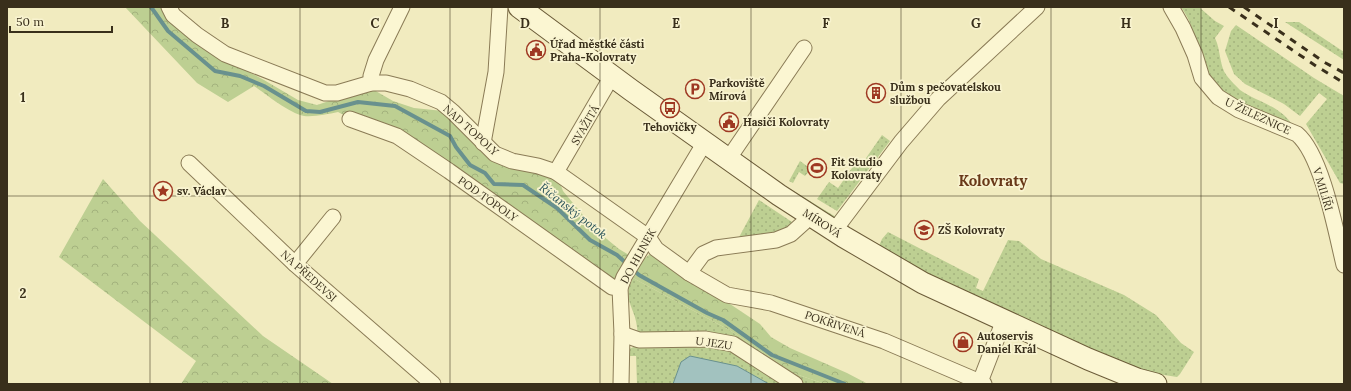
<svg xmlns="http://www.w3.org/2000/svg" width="1351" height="391" font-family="Lora,serif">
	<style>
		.grass { fill: url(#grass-dots) }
		.forest { fill: url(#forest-crowns) }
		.water { fill: #a2c2bf; stroke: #69918e }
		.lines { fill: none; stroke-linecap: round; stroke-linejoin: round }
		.stream { stroke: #69918e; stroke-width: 4 }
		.street-casing { stroke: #8a7b56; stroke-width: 17 }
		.secondary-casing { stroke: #6c5c39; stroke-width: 23 }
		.street { stroke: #fbf6d2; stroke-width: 15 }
		.secondary { stroke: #fbf6d2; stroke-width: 21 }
		.rail { stroke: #392f1b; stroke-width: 3; stroke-dasharray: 7 7; stroke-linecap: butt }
		.grid { fill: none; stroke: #392f1b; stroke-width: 1; stroke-opacity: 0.55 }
		.labels { text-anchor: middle; stroke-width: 3.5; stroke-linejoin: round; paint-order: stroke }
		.poi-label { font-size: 11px; font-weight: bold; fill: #392f1b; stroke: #f8f3cf; text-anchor: start }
		.street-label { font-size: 11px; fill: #392f1b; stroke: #f8f3cf }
		.water-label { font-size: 12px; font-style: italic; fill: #2a545a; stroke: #f8f3cf }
		.district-label { font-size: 15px; font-weight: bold; fill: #683818; stroke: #f8f3cf }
		.grid-label { font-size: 13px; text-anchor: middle; font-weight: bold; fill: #392f1b; stroke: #f8f3cf; stroke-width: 3.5; stroke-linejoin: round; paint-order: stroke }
	</style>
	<defs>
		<pattern id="grass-dots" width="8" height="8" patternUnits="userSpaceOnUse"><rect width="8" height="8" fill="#bdcf92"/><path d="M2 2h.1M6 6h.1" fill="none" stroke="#a3b27d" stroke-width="1.8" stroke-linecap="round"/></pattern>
		<pattern id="forest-crowns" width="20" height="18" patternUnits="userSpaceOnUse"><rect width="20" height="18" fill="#bdcf92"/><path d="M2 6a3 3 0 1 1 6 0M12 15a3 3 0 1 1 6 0" fill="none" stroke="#a3b27d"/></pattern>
	</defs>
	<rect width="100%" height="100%" fill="#f1ebbf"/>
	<g class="grass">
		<path d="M1181 7H1199L1215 21 1224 26 1215 38C1221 50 1219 66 1227 76 1231 81 1236 86 1240 90 1257 102 1278 105 1291 123 1266 113 1224 103 1210 78 1201 63 1197 42 1191 26 1189 19 1185 13 1181 7Z"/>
		<path d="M1285 22H1299L1344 52V60Z"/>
		<path d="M1236 25 1314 78 1344 96V184L1340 183 1306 124 1327 99 1319 93 1300 116 1284 104 1245 84 1234 74 1225 51 1231 31Z"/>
		<path d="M882 135 890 141 837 211 817 199 829 182 838 188 859 158 864 161Z"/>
		<path d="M800 161 811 169 805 176 799 172 793 183 789 181Z"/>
		<path d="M787 187 836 217 831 219 784 188Z"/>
		<path d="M759 200 795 224 773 236 737 241Z"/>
		<path d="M888 232 979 279 976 288 983 291 1008 240 1019 241 1041 259 1124 295 1156 315 1181 343 1194 352 1180 374 1177 377 1139 371 992 307 878 248 882 239Z"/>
		<path d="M633 278 731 331 793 373 825 384H769L737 366 681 362 673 384H637L636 356H628L629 349 636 346C636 340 638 333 637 327 635 307 621 299 633 278Z"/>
	</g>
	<g class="forest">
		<path d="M125 7H162L199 45 264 80 298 100 317 105 329 101 337 93 374 90 393 101 414 108 453 112 483 143 556 172 563 191 582 214 597 231 619 249 629 255 617 276 612 287 449 171 338 112C328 114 315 117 304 116 289 113 267 95 254 86L228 102 197 83Z"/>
		<path d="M103 179 140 221 263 336 333 384H181L196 361 59 257Z"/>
		<path d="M656 249 727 302 760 324 771 337 790 348 847 373 868 384H825L793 373 731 331 633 278 644 259Z"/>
	</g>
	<path class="water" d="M690 356 737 366 769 384H673L681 362Z"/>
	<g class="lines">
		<g class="stream">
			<path d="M151 7 168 31 215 71 240 76 264 86 306 111 320 112 358 102 395 106 450 136 456 147 470 165 485 173 494 184 523 185 557 208 590 240 617 255 627 264"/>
			<path d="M632 269 639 275 707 313 723 320 772 355 845 384"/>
		</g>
		<g class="street-casing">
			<g id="street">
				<path d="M169 7 173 15 197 35 225 54 325 93H337L371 83H386L410 89 441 102 453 112 495 154 512 161 538 166 556 172 648 237 656 249 689 273 727 295 771 303 884 341 980 382"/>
				<path d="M1171 7 1183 28 1195 55 1202 78 1218 97 1239 110 1297 134C1322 155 1336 232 1344 265"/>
				<path d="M371 83V76L376 60 402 7"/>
				<path d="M350 119 397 136 449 171 612 287 620 288"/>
				<path d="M483 143 496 72 500 7"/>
				<path d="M729 158 804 48"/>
				<path d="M189 163 295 264 433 384"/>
				<path d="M556 172 612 76"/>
				<path d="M834 231 901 142 938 99 1037 7"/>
				<path d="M295 264 333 217"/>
				<path d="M689 273 703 254 716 248 776 240 791 234 811 216"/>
				<path d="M622 334 639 340 705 339 733 344 795 384"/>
				<path d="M621 384 622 334 620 288 624 277 705 142"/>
				<path d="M984 384 980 382 1004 320"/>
			</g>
		</g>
		<g class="secondary-casing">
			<path id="secondary" d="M519 7 631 90 779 195 844 237 923 283 1088 359 1137 379 1156 384"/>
		</g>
		<use href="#street" class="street"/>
		<use href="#secondary" class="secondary"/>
		<g class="rail">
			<path d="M1229 7 1316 66 1344 83"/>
			<path d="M1244 7 1324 62 1344 73"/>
		</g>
	</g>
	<path class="grid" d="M150 7V384M300 7V384M450 7V384M600 7V384M751 7V384M901 7V384M1051 7V384M1201 7V384M7 196H1344"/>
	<defs>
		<g id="civic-ring" transform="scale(1)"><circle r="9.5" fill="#f8f3cf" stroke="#9e3822" stroke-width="1.5"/><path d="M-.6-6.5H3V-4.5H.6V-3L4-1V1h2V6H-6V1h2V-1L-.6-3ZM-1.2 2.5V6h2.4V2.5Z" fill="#9e3822"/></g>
		<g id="parking-ring" transform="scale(1)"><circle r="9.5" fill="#f8f3cf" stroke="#9e3822" stroke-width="1.5"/><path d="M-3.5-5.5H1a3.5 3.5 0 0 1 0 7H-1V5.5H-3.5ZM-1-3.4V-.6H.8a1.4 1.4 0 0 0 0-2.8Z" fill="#9e3822"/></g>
		<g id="building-ring" transform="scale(1)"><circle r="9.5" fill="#f8f3cf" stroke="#9e3822" stroke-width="1.5"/><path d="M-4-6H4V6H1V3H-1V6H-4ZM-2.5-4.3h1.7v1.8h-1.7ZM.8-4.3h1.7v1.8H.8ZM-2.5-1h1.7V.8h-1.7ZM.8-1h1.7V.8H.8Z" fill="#9e3822"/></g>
		<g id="bus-ring" transform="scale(1)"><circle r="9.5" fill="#f8f3cf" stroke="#9e3822" stroke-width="1.5"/><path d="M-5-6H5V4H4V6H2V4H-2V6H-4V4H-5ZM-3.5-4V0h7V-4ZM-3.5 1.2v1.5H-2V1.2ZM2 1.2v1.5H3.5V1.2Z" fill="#9e3822"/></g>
		<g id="stadium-ring" transform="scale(1)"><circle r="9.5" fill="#f8f3cf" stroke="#9e3822" stroke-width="1.5"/><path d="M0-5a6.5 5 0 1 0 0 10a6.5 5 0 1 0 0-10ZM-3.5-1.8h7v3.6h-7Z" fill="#9e3822"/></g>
		<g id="sight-ring" transform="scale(1)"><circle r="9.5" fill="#f8f3cf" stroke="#9e3822" stroke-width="1.5"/><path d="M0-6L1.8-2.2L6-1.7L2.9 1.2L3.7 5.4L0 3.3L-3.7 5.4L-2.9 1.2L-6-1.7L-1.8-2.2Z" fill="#9e3822"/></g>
		<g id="school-ring" transform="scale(1)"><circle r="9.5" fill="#f8f3cf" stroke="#9e3822" stroke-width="1.5"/><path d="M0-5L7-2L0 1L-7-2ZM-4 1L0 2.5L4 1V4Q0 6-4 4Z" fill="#9e3822"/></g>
		<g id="shop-ring" transform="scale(1)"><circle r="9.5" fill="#f8f3cf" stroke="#9e3822" stroke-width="1.5"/><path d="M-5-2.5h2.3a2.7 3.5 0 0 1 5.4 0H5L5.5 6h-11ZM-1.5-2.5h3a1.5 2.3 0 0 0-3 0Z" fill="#9e3822"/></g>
	</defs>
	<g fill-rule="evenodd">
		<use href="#civic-ring" x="536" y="50"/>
		<use href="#parking-ring" x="695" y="89"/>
		<use href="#building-ring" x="876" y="93"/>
		<use href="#bus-ring" x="670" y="108"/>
		<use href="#civic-ring" x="729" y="122"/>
		<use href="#stadium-ring" x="817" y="168"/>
		<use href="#sight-ring" x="163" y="191"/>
		<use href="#school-ring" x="924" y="230"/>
		<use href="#shop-ring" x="963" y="342"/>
	</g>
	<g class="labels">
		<g class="poi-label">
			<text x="550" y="48">Úřad městké části<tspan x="550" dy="13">Praha-Kolovraty</tspan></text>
			<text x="709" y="87">Parkoviště<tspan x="709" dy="13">Mírová</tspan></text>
			<text x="890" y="91">Dům s pečovatelskou<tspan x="890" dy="13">službou</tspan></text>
			<text x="743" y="126">Hasiči Kolovraty</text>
			<text x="670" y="131" text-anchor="middle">Tehovičky</text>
			<text x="831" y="166">Fit Studio<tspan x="831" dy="13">Kolovraty</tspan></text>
			<text x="177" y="195">sv. Václav</text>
			<text x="938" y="234">ZŠ Kolovraty</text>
			<text x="977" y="340">Autoservis<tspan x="977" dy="13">Daniel Král</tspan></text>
		</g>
		<g class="street-label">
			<text transform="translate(1258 116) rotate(25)" y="4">U ŽELEZNICE</text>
			<text transform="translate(585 125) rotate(-60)" y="4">SVAŽITÁ</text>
			<text transform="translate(471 130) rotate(42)" y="4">NAD TOPOLY</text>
			<text transform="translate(1323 189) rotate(73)" y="4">V MILÍŘI</text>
			<text transform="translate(488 199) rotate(35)" y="4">POD TOPOLY</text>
			<text transform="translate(822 223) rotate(33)" y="4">MÍROVÁ</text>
			<text transform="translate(638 256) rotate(-61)" y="4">DO HLINEK</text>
			<text transform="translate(309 276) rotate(42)" y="4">NA PŘEDEVSI</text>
			<text transform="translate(835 324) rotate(18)" y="4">POKŘIVENÁ</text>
			<text transform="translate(714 343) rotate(8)" y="4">U JEZU</text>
		</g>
		<g class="water-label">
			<text transform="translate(573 211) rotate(38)" y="4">Říčanský potok</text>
		</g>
		<g class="district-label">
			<text x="993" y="186">Kolovraty</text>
		</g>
	</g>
	<g class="grid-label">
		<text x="225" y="28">B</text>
		<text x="375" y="28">C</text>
		<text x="525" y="28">D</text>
		<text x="676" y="28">E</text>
		<text x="826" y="28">F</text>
		<text x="976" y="28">G</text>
		<text x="1126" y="28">H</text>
		<text x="1276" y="28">I</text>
		<text x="23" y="102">1</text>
		<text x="23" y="298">2</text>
	</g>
	<rect width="1351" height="391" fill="none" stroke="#392f1b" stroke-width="16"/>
	<path d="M10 26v6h102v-6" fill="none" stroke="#392f1b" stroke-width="2"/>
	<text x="16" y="26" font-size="12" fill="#392f1b" stroke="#f8f3cf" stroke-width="3" paint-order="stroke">50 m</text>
</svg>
